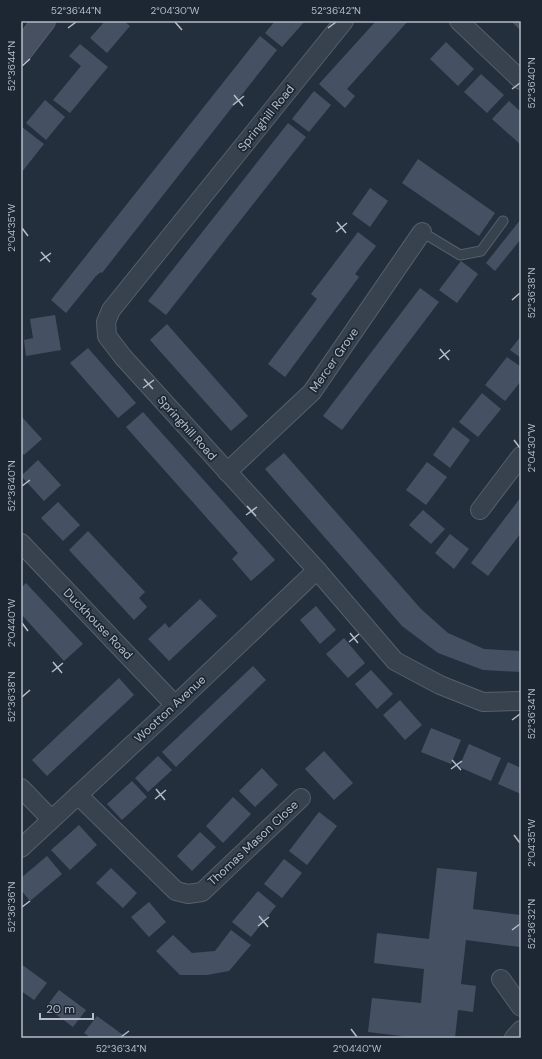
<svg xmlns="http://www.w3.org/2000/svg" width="542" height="1059" font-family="'DM Sans',sans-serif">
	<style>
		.building { fill: #455162 }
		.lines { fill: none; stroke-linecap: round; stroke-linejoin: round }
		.lane-casing { stroke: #565f6c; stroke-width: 11 }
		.street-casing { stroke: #565f6c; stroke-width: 20 }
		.secondary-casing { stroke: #565f6c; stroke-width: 24 }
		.lane { stroke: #38414e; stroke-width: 9 }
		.street { stroke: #38414e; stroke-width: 18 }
		.secondary { stroke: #465061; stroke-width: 22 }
		.ticks { fill: none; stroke: #b4bcc9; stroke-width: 1.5 }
		.labels { text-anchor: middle; stroke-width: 3.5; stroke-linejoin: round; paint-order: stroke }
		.street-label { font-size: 12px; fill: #b4bcc9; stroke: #1d2633 }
		.neatline { fill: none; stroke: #b4bcc9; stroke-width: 1.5 }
		.ticks-label { font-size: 10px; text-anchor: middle; fill: #b4bcc9 }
	</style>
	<rect width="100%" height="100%" fill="#242f3e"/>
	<g class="building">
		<path d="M105 21H124L130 26 107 53 90 38Z"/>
		<path d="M275 21H305L282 47 265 33Z"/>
		<path d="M376 21H408L347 89 355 96 345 108 319 84Z"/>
		<path d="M511 21H521V31Z"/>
		<path d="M260 36 277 50 102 273 101 272 96 276 66 313 51 300Z"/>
		<path d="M446 42 474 69 458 86 430 59Z"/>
		<path d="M80 44 108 67 70 113 53 100 81 66 69 56Z"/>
		<path d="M481 74 504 95 487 113 464 92Z"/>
		<path d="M314 91 331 105 309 132 292 119Z"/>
		<path d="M45 100 65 117 46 140 26 123Z"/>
		<path d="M509 101 521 112V145L492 119Z"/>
		<path d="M288 123 306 137 166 315 148 301Z"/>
		<path d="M22 127 44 144 21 173V129Z"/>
		<path d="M418 159 495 213 479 236 402 183Z"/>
		<path d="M370 188 388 201 370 227 352 214Z"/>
		<path d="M521 219V239L495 271 486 263Z"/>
		<path d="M358 232 376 246 355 274 359 277 285 377 268 364 317 299 311 294Z"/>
		<path d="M461 261 478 274 457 303 439 290Z"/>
		<path d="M420 288 439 302 342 430 323 416Z"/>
		<path d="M55 315 61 350 26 356 24 340 33 338 30 319Z"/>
		<path d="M167 324 248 416 231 431 150 340Z"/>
		<path d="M521 336V358L510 350Z"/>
		<path d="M88 348 136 403 118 418 70 363Z"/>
		<path d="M507 357 521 367V381L505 401 485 385Z"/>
		<path d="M482 393 501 409 478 437 459 422Z"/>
		<path d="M143 412 275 560 251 581 232 559 238 553 126 427Z"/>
		<path d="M21 416 42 439 24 455 21 452Z"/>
		<path d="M453 427 470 440 450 468 433 455Z"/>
		<path d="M284 453 421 609 448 633 484 649 521 651V672L483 670 438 653 402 626 265 469Z"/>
		<path d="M38 460 61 485 44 501 21 476Z"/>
		<path d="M427 462 447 477 426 505 406 490Z"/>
		<path d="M521 497V533L488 576 471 563Z"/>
		<path d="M58 502 80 525 63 541 41 518Z"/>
		<path d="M423 510 445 529 431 544 409 525Z"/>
		<path d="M88 531 145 592 139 598 147 607 134 620 69 550Z"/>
		<path d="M450 534 469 549 454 569 435 553Z"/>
		<path d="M26 583 83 644 64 661 21 614V588Z"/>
		<path d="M200 599 217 616 169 661 148 639 165 623 169 628Z"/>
		<path d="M316 606 336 630 320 644 300 620Z"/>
		<path d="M344 638 365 663 348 678 326 654Z"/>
		<path d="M253 666 266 680 176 767 162 752Z"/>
		<path d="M371 670 393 694 377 709 355 684Z"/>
		<path d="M119 678 134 695 47 776 32 760Z"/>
		<path d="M400 700 422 725 405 740 383 715Z"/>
		<path d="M431 728 461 740 451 764 421 752Z"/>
		<path d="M469 744 501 758 491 781 459 767Z"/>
		<path d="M324 751 353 783 334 800 305 769Z"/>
		<path d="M158 756 172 770 148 792 135 778Z"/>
		<path d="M508 762 521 768V794L498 784Z"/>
		<path d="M262 768 278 785 255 807 239 791Z"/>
		<path d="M132 781 147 797 122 820 107 804Z"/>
		<path d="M233 797 251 814 223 843 206 826Z"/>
		<path d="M319 812 337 826 307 865 289 851Z"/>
		<path d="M79 825 97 845 70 870 51 850Z"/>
		<path d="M200 832 216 847 192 871 177 856Z"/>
		<path d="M47 856 62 874 30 901 21 890V878Z"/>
		<path d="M284 859 302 873 282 898 264 884Z"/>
		<path d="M111 868 137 893 123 908 96 883Z"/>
		<path d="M437 868 477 872 473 909 521 915 520 947 466 940 461 984 476 986 473 1012 458 1010 455 1038H418L368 1032 372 998 421 1003 424 969 374 963 377 933 429 939Z"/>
		<path d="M258 891 276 906 251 937 232 922Z"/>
		<path d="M149 902 166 922 149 937 131 917Z"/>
		<path d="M231 930 251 945 229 971 207 975H180L156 951 173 935 192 953 215 951Z"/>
		<path d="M21 964 47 983 34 1000 21 991Z"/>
		<path d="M59 990 86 1010 73 1027 46 1007Z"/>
		<path d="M97 1016 123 1035 121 1038H91L84 1033Z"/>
	</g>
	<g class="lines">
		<g class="lane-casing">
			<path id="lane" d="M422 232 460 255 481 251 503 221"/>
		</g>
		<g class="street-casing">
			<g id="street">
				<path d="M344 21 111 310 106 322 107 336 123 357 317 570 395 661 440 685 483 702 521 701"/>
				<path d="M459 21 521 80"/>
				<path d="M227 472 312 392 422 232"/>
				<path d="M480 510 521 456"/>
				<path d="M21 543 175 705"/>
				<path d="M21 788 51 819"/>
				<path d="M78 795 176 891 188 894 202 892 301 798"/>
				<path d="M21 848 175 705 317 570"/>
				<path d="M501 979 521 1007"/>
				<path d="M514 1038 521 1030"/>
			</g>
		</g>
		<g class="secondary-casing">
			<path id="secondary" d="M21 51 44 21"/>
		</g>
		<use href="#lane" class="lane"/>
		<use href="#street" class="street"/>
		<use href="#secondary" class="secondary"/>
	</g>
	<path class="ticks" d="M175 22 182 30M68 28 76 22M328 28 336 22M22 66 30 59M512 89 520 83M234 95 243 106M233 105 244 96M337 222 346 233M22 228 28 236M336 232 347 223M41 252 50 262M40 261 51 253M512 300 520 293M440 349 449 360M439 359 450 350M144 379 153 389M143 388 154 380M514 440 520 448M22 486 30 480M247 506 256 516M246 515 257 507M22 623 28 631M350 633 358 643M349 642 359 634M53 662 62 673M52 672 63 663M22 697 30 690M512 720 520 714M452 760 461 770M451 769 462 761M156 789 165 800M155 799 166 790M514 835 520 843M22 907 30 901M259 916 268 927M258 926 269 917M512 930 520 924M351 1029 357 1037M121 1037 129 1031"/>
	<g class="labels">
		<g class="street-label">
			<text transform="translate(266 118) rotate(-51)" y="4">Springhill Road</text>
			<text transform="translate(334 360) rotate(-55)" y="4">Mercer Grove</text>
			<text transform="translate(187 428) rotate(48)" y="4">Springhill Road</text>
			<text transform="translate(98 624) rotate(46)" y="4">Duckhouse Road</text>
			<text transform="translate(170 709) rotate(-43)" y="4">Wootton Avenue</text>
			<text transform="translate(253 843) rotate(-43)" y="4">Thomas Mason Close</text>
		</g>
	</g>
	<rect width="542" height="1059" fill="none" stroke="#1d2633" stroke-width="44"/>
	<path d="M40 1013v6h53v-6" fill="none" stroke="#b4bcc9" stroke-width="2"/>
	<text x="46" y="1013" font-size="12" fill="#b4bcc9" stroke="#1d2633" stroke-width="3" paint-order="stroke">20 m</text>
	<rect x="22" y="22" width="498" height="1015" class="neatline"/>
	<g class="ticks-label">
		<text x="76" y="14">52°36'44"N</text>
		<text x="175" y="14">2°04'30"W</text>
		<text x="336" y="14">52°36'42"N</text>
		<text transform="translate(11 66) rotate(-90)" y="4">52°36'44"N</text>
		<text transform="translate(531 83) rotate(-90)" y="4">52°36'40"N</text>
		<text transform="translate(11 228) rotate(-90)" y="4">2°04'35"W</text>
		<text transform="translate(531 293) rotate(-90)" y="4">52°36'38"N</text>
		<text transform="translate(531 448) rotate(-90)" y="4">2°04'30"W</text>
		<text transform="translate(11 486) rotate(-90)" y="4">52°36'40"N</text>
		<text transform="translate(11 623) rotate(-90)" y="4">2°04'40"W</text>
		<text transform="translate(11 697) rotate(-90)" y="4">52°36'38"N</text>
		<text transform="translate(531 714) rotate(-90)" y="4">52°36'34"N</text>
		<text transform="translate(531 843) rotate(-90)" y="4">2°04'35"W</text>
		<text transform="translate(11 907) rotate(-90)" y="4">52°36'36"N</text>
		<text transform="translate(531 924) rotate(-90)" y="4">52°36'32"N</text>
		<text x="121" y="1052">52°36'34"N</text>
		<text x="357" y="1052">2°04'40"W</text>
	</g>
</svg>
